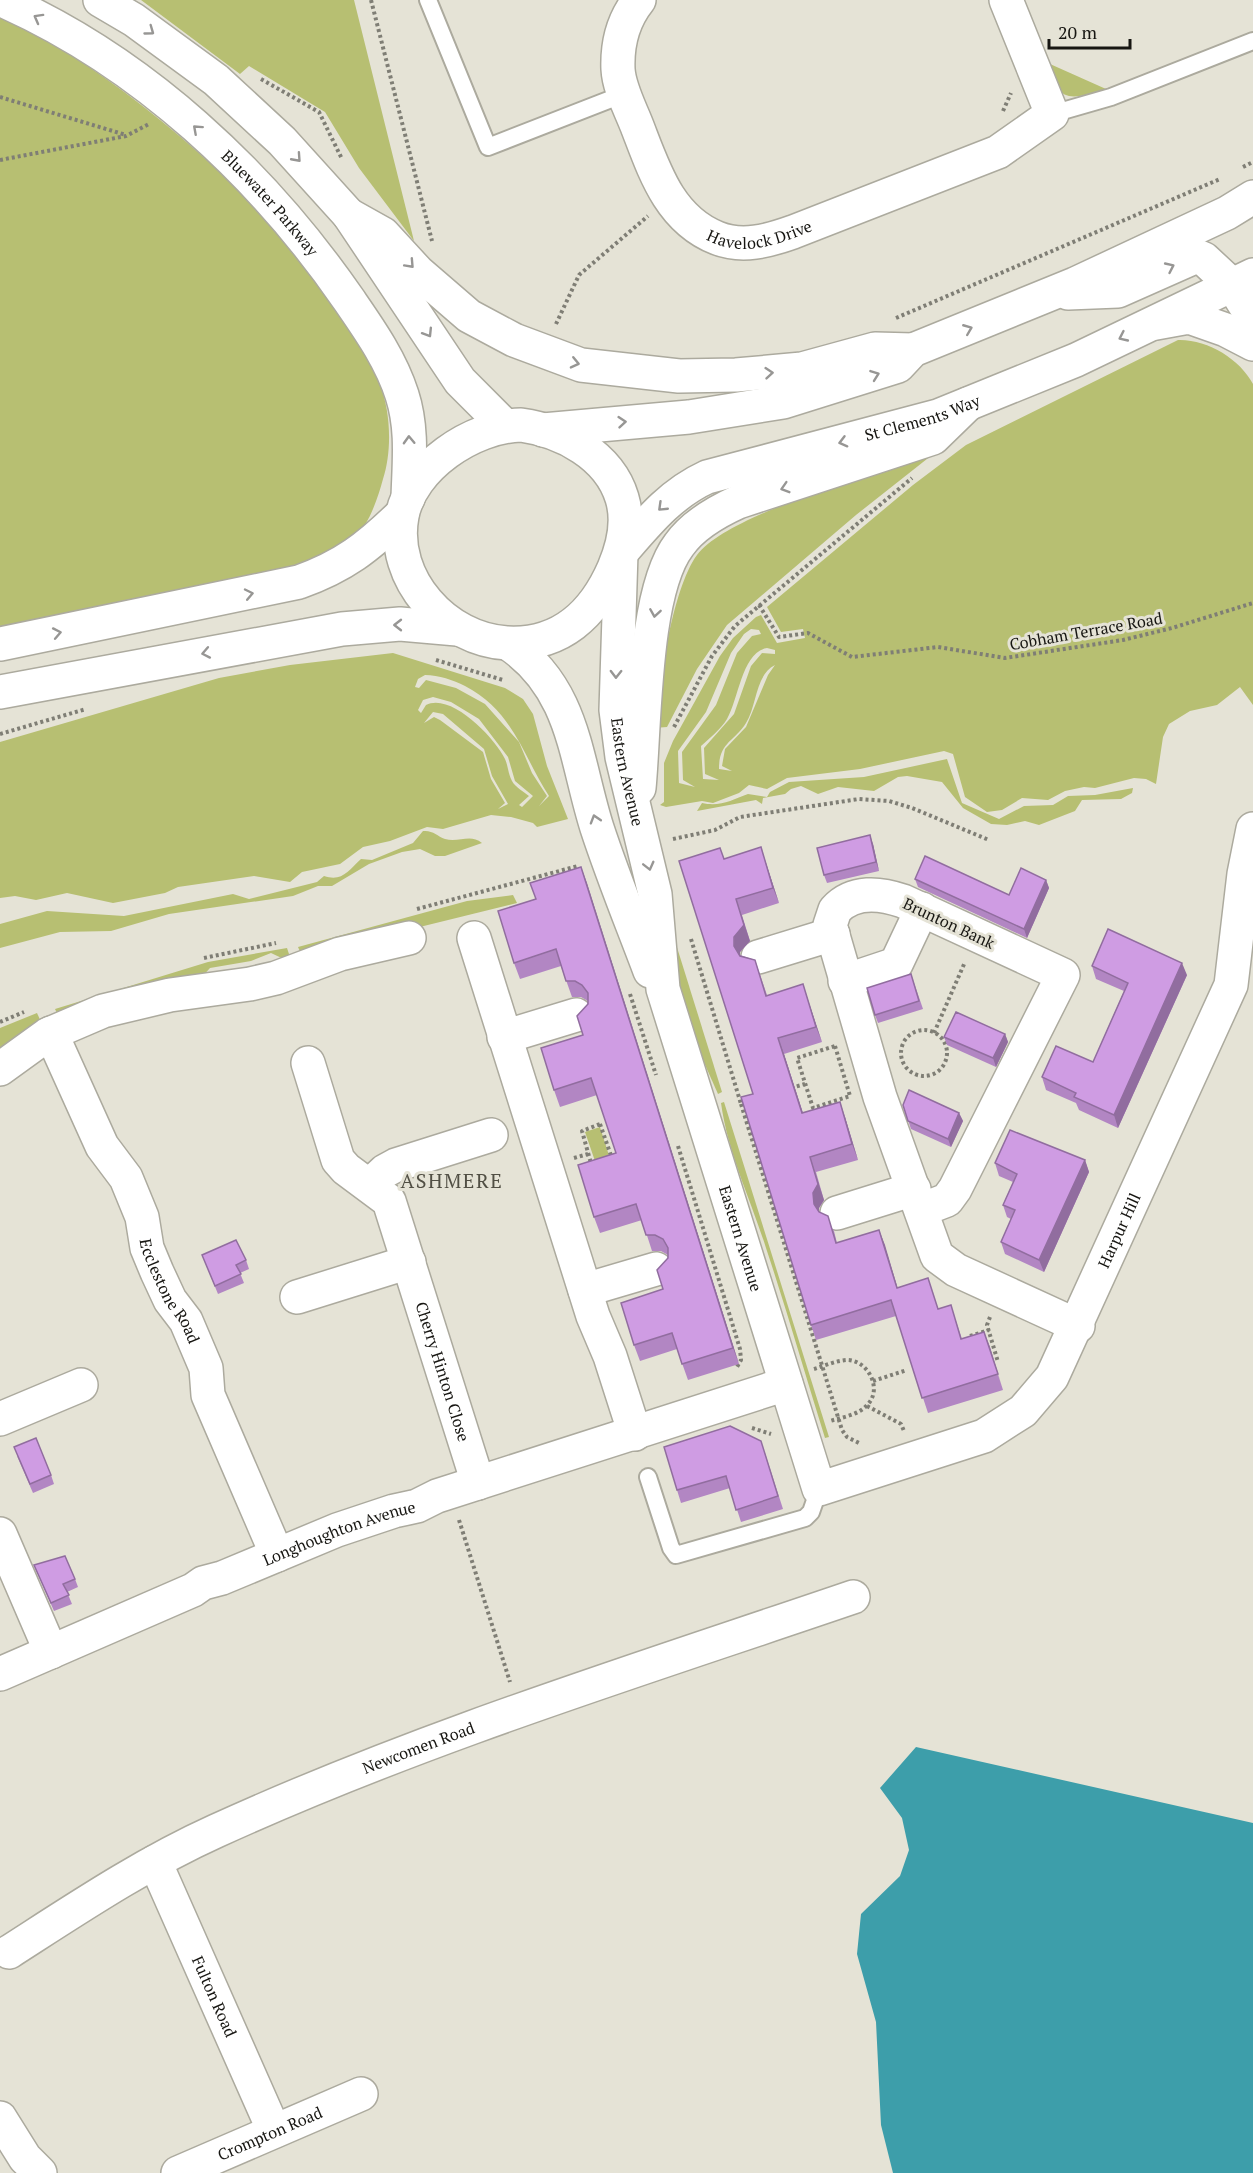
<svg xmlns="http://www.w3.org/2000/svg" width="1253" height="2173" font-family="'PT Serif',serif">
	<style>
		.green { fill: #b7bf72; fill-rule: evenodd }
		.water { fill: #3d9eaa }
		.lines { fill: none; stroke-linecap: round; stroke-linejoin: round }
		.lane-casing { stroke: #acaa9e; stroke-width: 20 }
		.street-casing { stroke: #acaa9e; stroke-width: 36 }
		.secondary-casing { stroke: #acaa9e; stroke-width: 36 }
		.path { stroke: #7f7e75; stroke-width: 4; stroke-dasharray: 3 3; stroke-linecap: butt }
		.lane { stroke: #fff; stroke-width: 16 }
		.street { stroke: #fff; stroke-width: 33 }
		.secondary { stroke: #fff; stroke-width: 33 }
		.wall { fill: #b286c3 }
		.shaded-wall { fill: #916d9f }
		.building { fill: #cf9ce3; stroke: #916d9f; stroke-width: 1.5 }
		.oneway { stroke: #979694 }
		.labels { text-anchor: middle; stroke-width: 6; stroke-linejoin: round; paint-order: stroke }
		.street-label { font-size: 16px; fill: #171612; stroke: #e5e3d6 }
		.quarter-label { font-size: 20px; letter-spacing: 1.5px; fill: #514f44; stroke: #e5e3d6 }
	</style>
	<rect width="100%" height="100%" fill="#e5e3d6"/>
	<g class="green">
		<path d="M141 0H354L414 241 359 168 325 112 249 66 240 74Z"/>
		<path d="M0 16C36 34 72 54 105 78 208 151 331 268 380 385 391 412 392 452 383 479 379 494 369 526 356 535 333 552 305 561 278 571L0 629Z"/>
		<path d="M1041 61 1050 64 1106 89C1063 103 1061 99 1041 61Z"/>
		<path d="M1178 340C1207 339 1240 359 1253 384V705L1240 687 1217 705 1190 711 1169 724 1163 737 1156 784 1146 779 1134 778 1095 788 1084 787 1065 791 1048 800 1022 798 1002 810 987 812 965 797 953 754 944 751 860 769 787 778 767 789 749 785 739 793 713 803 702 801 666 807 660 805 664 802V763L673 741 720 656 733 638 756 617 761 615 777 643 805 638 803 629 781 632 767 607 913 485 966 445ZM751 629 759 630 761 634 752 636 737 653 716 705 682 752 683 780 695 787 679 783 678 751 706 712 731 653 744 634ZM767 648 775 650V654L762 653 751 666 734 714 704 748 705 774 719 780 703 779 701 746C710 738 721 729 727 719 739 698 742 652 767 648ZM775 665 768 675 746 727 725 749 722 766 732 771 719 769C719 742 734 742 746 723 757 706 755 675 775 665Z"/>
		<path d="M932 455 856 515 727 625 697 669 667 727 654 728C659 685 672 589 697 555 729 513 879 473 932 455Z"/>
		<path d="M393 653 505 688 523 699 533 714 547 766 568 819 537 827 533 823 511 817 491 815 443 829 427 827 390 841 363 847 340 864 302 872 290 882 254 876 178 887 165 893 113 903 67 893 36 900 15 896 0 898V742L219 678 290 665ZM425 675C439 675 453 680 465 686 513 711 522 754 549 796L539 806 547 796 532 773 519 742 485 704 456 688 426 680 419 688 415 687 418 679ZM433 697 451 702 479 719 508 757 515 781 533 796 522 807 519 805 529 796C524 792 515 787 512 781 508 774 508 765 505 759 495 738 451 692 426 705L421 713 418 710 423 700ZM433 712 443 714 484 749 492 776 508 804 498 809 505 803 491 779 483 752 440 720 434 717 424 723Z"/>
		<path d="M947 759 962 803 999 819 1024 806 1053 805 1068 796 1095 795 1133 788 1132 793 1121 799 1082 800 1075 811 1039 825 1025 821 1007 825 991 824 963 808 942 782 907 776 898 777 874 791 838 787 818 794 801 786 791 789 785 794 763 798 762 804 756 800 697 811 702 803C720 807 732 800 748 794L767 797 770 792 789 782 864 777Z"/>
		<path d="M423 831C433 830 437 836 445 839 459 843 470 833 482 843L445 856H435L420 849 402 852 369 864 332 886H318L293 896 169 914 111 931 60 932 0 948V924L47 911 124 916 233 894 249 899 317 882 324 876C342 882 348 871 361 859L372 860 413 843Z"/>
		<path d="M513 895 517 903 302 956 298 947 467 901Z"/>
		<path d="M671 928 722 1092 718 1094 702 1058 671 960Z"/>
		<path d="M287 948 291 960 288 961 271 953 251 961 210 968 199 980 58 1015 55 1009 208 962Z"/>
		<path d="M37 1013 42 1024 0 1055V1028Z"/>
		<path d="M724 1102 829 1437 825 1438C805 1374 787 1311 766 1248 751 1200 728 1154 721 1103Z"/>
		<path d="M600 1127 611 1162 597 1167 585 1132Z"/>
	</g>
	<path class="water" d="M916 1747 1253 1823V2173H893L881 2125 876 2022 857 1954 861 1914 900 1876 909 1850 902 1818 880 1788Z"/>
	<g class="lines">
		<g class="lane-casing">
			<g id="lane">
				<path d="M428 0 488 147 624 94"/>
				<path d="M1052 114 1111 97 1253 41"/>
				<path d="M648 1477 671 1548 676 1555 805 1518 811 1512 819 1489"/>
			</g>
		</g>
		<g class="street-casing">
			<g id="street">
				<path id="s1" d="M639 0C623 20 617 43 618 69 619 88 630 108 637 126 654 170 669 219 717 238 742 248 768 241 793 232L998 152 1052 114 1006 0"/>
				<path d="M1233 286 1253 318"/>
				<path d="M1156 323 1189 317 1226 330 1253 344"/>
				<path id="s2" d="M621 553 616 710 622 757 655 894 663 989 819 1489 984 1436 1023 1411 1052 1377 1231 985 1244 874 1253 829"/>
				<path d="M509 644C575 689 575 759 597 828 613 877 632 923 650 971"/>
				<path d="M639 788C645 727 643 592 679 545 693 525 716 512 738 502L933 438 968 404"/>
				<path d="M474 938 593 1316 610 1356 635 1434"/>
				<path d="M758 957 833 934"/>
				<path d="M845 981 896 964 922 909"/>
				<path id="s3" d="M51 1033 102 1146 126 1178 142 1217 147 1248 157 1272 170 1300 186 1321 206 1368 208 1395 277 1555"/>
				<path d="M504 1037 576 1015"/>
				<path id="s4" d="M308 1063 338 1160 346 1169 389 1201 478 1483"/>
				<path d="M0 1069 47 1035 103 1011 170 995 250 984 276 978 340 954 409 938"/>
				<path d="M370 1185 385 1171 396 1165 491 1135"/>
				<path d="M921 1210 947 1200 955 1189 1063 975 903 901C880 893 853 890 835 910L830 925 880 1097 937 1256 956 1270 1078 1326"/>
				<path d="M837 1213 914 1189"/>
				<path d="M585 1290 656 1269"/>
				<path d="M297 1297 409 1262"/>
				<path d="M0 1419 81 1385"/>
				<path d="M0 1534 51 1652"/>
				<path id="s5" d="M0 1674 193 1590 203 1583 222 1578 337 1530 394 1511 417 1506 437 1496 786 1384"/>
				<path id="s6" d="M155 1862 274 2131"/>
				<path id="s7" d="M9 1952C76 1909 143 1864 216 1831 422 1737 639 1670 853 1597"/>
				<path d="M0 2118 25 2158 40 2173"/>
				<path id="s8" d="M178 2173 361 2094"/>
			</g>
		</g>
		<g class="secondary-casing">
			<g id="secondary">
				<path id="s9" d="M2 0C142 62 262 174 349 300 369 329 391 360 402 395 413 429 409 463 408 498"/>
				<path d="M100 0 134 20 216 80 282 141 349 215 460 381 505 426"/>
				<path d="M349 215 383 234 418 272 469 316 514 340 581 365 679 376 736 375 802 369 875 349 913 350"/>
				<path d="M1068 293 1118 291 1197 256 1204 259 1233 286"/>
				<path d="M521 425C563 431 609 455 622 498 629 521 623 547 614 568 594 614 561 646 507 643 446 640 390 579 402 516 411 467 473 426 521 425Z"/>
				<path d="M543 430 689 417 783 402 898 366 913 350 1075 284 1227 213 1253 197"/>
				<path id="s10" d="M621 553C647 523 670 494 707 477L938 416 1076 360 1253 275"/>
				<path d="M0 644 299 582C344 566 368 547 402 514"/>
				<path d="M0 692 342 629 400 624 457 629"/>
			</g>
		</g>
		<g class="path">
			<path d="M371 0 432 241"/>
			<path d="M261 79 319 112 342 159"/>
			<path d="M0 97 126 135"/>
			<path d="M1003 111 1011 93"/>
			<path d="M0 160 126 136 149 124"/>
			<path d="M1243 167 1253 162"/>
			<path d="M896 318 1220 179"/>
			<path d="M556 324 579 275 648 216"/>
			<path d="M759 605 779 637 808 633 852 657 938 647 1005 658 1123 640 1172 628 1253 603"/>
			<path d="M436 660 503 680"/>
			<path d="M674 727 712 656 735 626 912 478"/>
			<path d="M0 734 86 709"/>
			<path d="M673 839 715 830 740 817 859 799 889 801 912 808 989 840"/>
			<path d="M417 909 578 866"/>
			<path d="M691 939 741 1104"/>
			<path d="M204 958 276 943"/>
			<path d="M630 994 656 1075"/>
			<path d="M0 1022 24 1012"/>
			<circle cx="924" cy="1053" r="23"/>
			<path d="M934 1033 965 962"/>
			<path d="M835 1046 850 1096 813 1108 797 1058Z"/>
			<path d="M791 1088 805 1084"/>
			<path d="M741 1104 842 1430 847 1437 861 1444"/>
			<path d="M600 1124 614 1164 595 1170 592 1167 582 1131Z"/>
			<path d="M678 1146 740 1349 741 1360 737 1367"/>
			<path d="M574 1158 588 1154"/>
			<path d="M990 1317 987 1325 998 1362"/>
			<path d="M970 1336 989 1330"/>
			<path d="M814 1369C824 1366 835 1361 846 1360 867 1359 883 1388 868 1404 859 1415 843 1417 830 1421"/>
			<path d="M873 1381 907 1370"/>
			<path d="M867 1406 901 1424 904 1431"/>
			<path d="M752 1428 771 1434"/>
			<path d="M459 1520 510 1682"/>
		</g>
		<use href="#lane" class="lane"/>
		<use href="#street" class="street"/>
		<use href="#secondary" class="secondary"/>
	</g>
	<g class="wall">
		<path d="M873 844 879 871 827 883 824 875Z"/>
		<path d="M724 859 766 863 779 903 742 915 750 941 740 952V955L755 960 767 995 808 1000 822 1042 784 1054 803 1113 845 1117 858 1160 816 1172 824 1200 819 1208V1211L834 1231 837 1243 879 1230 897 1288 928 1278 938 1309 956 1321 962 1339 984 1332 1003 1390 928 1413 896 1316 816 1340 811 1325 753 1094Z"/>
		<path d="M581 867 739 1364 688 1380 677 1349 640 1361 634 1345 663 1289 668 1255 661 1251H652L642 1220 600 1233 594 1217 616 1153 597 1095 560 1107 554 1090 583 1035 588 1001 581 997H572L561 966 520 979 514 963 536 899Z"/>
		<path d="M915 879 1009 895 1046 880 1049 888 1027 938 918 887Z"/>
		<path d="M1092 966 1187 975 1118 1128 1079 1110 1076 1103 1046 1090 1042 1077 1093 1062 1124 991 1096 979Z"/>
		<path d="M911 974 923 1009 878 1023 875 1015Z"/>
		<path d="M1005 1034 1008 1042 996 1067 947 1045 944 1037Z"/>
		<path d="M903 1105 959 1113 963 1121 951 1147 911 1129Z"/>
		<path d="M1085 1160 1089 1172 1044 1272 1005 1254 1001 1242 1011 1219 1007 1217 1003 1205 1013 1182 999 1176 995 1163Z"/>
		<path d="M202 1255 246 1260 249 1269 240 1273 244 1283 218 1294Z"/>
		<path d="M765 1453 783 1509 741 1522 730 1488 681 1503 677 1490Z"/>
		<path d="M17 1456 51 1475 54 1484 33 1493Z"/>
		<path d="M34 1565 75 1579 78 1587 67 1592 72 1604 54 1611Z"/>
	</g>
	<g class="shaded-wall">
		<path d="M870 835 873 844 879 871 876 862Z"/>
		<path d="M761 847 766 863 779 903 773 888Z"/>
		<path d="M581 867 587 883 739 1364 733 1348Z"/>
		<path d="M1046 880 1049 888 1027 938 1024 929Z"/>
		<path d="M736 899 750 941 740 952V962L734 946Z"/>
		<path d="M1182 963 1187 975 1118 1128 1114 1115Z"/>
		<path d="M803 984 808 1000 822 1042 816 1027Z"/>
		<path d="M1005 1034 1008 1042 996 1067 993 1058Z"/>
		<path d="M778 1038 784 1054 808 1129 802 1113Z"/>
		<path d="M840 1102 845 1117 858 1160 852 1144Z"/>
		<path d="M959 1113 963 1121 951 1147 948 1139Z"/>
		<path d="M810 1157 824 1200 819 1208V1219L814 1204Z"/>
		<path d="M1085 1160 1089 1172 1044 1272 1039 1260Z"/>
		<path d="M879 1230 885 1245 902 1303 897 1288Z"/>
		<path d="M984 1332 990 1347 1003 1390 998 1374Z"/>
	</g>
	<g class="building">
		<path d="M870 835 876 862 824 875 817 848Z"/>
		<path d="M761 847 773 888 736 899 744 925 734 937V946L740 956 755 960 766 996 803 984 816 1027 778 1038 802 1113 840 1102 852 1144 810 1157 818 1184 813 1193 814 1204 819 1212 828 1216 836 1243 879 1230 897 1288 928 1278 938 1309 951 1305 961 1339 984 1332 998 1374 922 1398 891 1300 811 1325 741 1097 753 1094 679 861 720 848 724 859Z"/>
		<path d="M925 856 1009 895 1021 868 1046 880 1024 929 915 879Z"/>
		<path d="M581 867 733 1348 682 1364 672 1333 634 1345 621 1303 663 1289 657 1270 668 1258V1248L663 1239 655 1235H646L636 1204 594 1217 578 1165 616 1153 591 1078 554 1090 541 1048 583 1035 577 1016 588 1004V993L582 985 575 981H566L556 949 514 963 498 911 536 899 530 883Z"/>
		<path d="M1108 929 1182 963 1114 1115 1074 1097 1076 1093 1042 1077 1056 1046 1093 1062 1128 983 1092 966Z"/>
		<path d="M911 974 919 1001 875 1015 867 988Z"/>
		<path d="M956 1012 1005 1034 993 1058 944 1037Z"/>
		<path d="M909 1090 959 1113 948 1139 908 1121 903 1105Z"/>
		<path d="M1010 1130 1085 1160 1039 1260 1001 1242 1015 1210 1003 1205 1017 1174 995 1163Z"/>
		<path d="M236 1240 246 1260 236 1265 241 1274 215 1286 202 1255Z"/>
		<path d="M730 1426 761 1441 778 1496 736 1510 726 1476 677 1490 664 1447Z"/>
		<path d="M36 1438 51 1475 30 1484 14 1447Z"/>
		<path d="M65 1556 75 1579 63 1584 69 1595 51 1603 34 1565Z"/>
	</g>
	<defs><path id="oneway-chevron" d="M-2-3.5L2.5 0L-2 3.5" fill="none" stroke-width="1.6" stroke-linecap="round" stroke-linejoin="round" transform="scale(1.5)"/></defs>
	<g class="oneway">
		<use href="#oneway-chevron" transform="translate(38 18) rotate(-151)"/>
		<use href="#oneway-chevron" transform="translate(150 31) rotate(36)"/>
		<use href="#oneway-chevron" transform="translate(197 129) rotate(-138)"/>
		<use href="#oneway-chevron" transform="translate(297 158) rotate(48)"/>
		<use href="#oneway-chevron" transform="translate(410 264) rotate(47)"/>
		<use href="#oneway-chevron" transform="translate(1170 267) rotate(-25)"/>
		<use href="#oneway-chevron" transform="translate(968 329) rotate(-22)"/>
		<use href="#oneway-chevron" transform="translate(428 333) rotate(58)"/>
		<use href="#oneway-chevron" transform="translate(1123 337) rotate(155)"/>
		<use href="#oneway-chevron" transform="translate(575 363) rotate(13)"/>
		<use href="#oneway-chevron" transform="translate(769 373) rotate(-5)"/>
		<use href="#oneway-chevron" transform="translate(875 375) rotate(-20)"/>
		<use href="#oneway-chevron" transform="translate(622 422) rotate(-5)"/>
		<use href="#oneway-chevron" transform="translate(409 440) rotate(-92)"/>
		<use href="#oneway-chevron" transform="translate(843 442) rotate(165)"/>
		<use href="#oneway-chevron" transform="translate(785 488) rotate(163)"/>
		<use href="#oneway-chevron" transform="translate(662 507) rotate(136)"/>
		<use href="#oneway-chevron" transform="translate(249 594) rotate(-12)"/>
		<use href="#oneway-chevron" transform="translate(655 613) rotate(99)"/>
		<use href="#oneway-chevron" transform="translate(398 625) rotate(-180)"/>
		<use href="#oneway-chevron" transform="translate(57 633) rotate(-11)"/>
		<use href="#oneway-chevron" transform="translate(206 653) rotate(169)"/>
		<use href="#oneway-chevron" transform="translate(616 674) rotate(91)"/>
		<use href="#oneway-chevron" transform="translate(595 819) rotate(-107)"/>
		<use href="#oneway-chevron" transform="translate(649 866) rotate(76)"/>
	</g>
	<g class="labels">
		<g class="street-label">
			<text dy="6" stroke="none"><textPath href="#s9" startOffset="339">Bluewater Parkway</textPath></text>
			<text dy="6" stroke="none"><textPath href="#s1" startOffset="320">Havelock Drive</textPath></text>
			<text dy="6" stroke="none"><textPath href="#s10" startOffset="339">St Clements Way</textPath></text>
			<text transform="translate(1086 631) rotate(-10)" y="6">Cobham Terrace Road</text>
			<text dy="6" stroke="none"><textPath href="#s2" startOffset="220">Eastern Avenue</textPath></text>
			<text transform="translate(949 923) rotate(25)" y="6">Brunton Bank</text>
			<text dy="6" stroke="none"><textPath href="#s2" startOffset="1390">Harpur Hill</textPath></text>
			<text dy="6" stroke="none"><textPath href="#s2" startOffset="702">Eastern Avenue</textPath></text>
			<text dy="6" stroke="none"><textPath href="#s3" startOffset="286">Ecclestone Road</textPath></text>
			<text dy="6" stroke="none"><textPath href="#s4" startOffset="346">Cherry Hinton Close</textPath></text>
			<text dy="6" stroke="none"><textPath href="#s5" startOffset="368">Longhoughton Avenue</textPath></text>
			<text dy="6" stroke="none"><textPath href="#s7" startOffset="459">Newcomen Road</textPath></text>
			<text dy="6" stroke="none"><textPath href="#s6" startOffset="147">Fulton Road</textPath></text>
			<text dy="6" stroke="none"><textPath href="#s8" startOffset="100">Crompton Road</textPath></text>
		</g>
		<g class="quarter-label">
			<text x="452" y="1188">ASHMERE</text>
		</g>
	</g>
	<path d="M1049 39v9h81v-9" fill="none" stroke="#171612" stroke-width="3"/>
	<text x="1058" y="39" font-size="18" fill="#171612" stroke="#e5e3d6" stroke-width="4.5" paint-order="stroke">20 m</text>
</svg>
